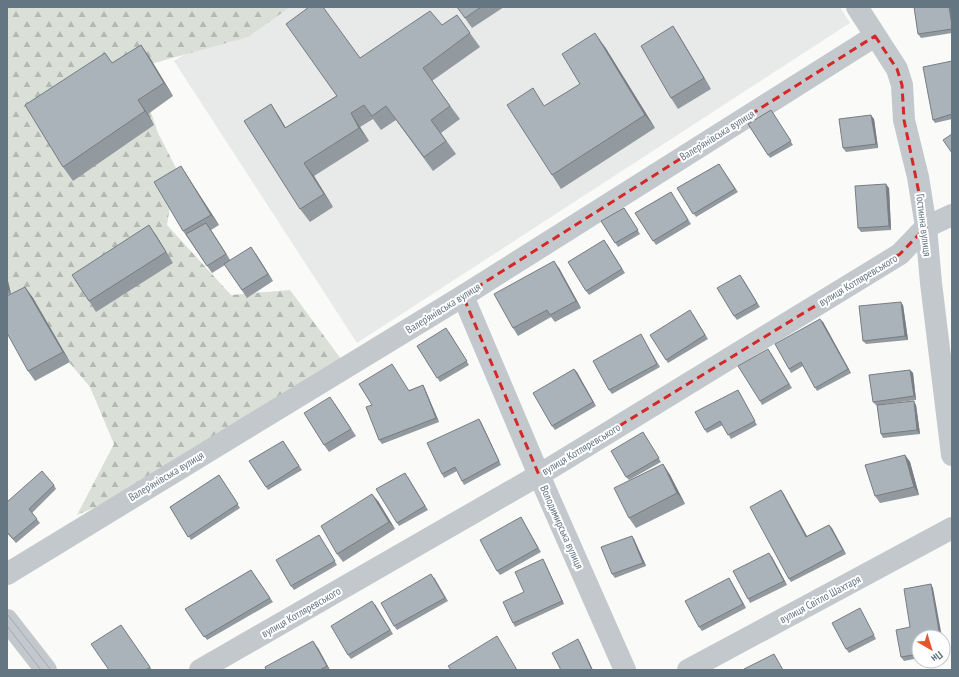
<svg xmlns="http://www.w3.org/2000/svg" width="959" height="677" font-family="'PT Sans Narrow',sans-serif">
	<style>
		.built { fill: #e8e9e9 }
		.forest { fill: url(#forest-firs) }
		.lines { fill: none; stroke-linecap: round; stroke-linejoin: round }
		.minor { stroke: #c3c8cc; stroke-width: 22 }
		.tertiary { stroke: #c3c8cc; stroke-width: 22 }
		.tram { stroke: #a2aab0; stroke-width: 1 }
		.wall { fill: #929a9f }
		.shaded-wall { fill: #777d82 }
		.building { fill: #aab3b9; stroke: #777d82 }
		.marked { fill: none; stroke: #d62828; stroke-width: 3; stroke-dasharray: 8 5; stroke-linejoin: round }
		.labels { text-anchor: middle; stroke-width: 4; stroke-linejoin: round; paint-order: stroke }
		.street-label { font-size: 11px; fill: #657683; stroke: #fff }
	</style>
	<defs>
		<pattern id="forest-firs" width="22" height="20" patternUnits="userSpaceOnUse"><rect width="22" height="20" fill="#dadfd7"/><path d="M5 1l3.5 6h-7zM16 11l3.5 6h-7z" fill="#b4b9b4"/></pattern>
	</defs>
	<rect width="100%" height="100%" fill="#fafaf8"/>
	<path class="built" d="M265 7H840L850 23 357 343 174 61Z"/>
	<path class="forest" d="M7 7H290L248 37 136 68 158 133 176 168 167 225 231 295 290 290 347 367 162 479 77 515 114 444 90 387 11 294 7 278Z"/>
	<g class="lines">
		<g class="minor">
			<path d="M857 7 897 69 902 85 904 120 918 177 926 227 931 283 952 455"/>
			<path d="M463 296 539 475 625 670"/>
			<path d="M7 574 463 296 875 36"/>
			<path d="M200 670 539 475 900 254 926 227 952 215"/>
			<path d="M688 670 952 528"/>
		</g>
		<path class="tertiary" d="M7 620 46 670"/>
		<g class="tram">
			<path d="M7 614 51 670"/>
			<path d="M7 626 41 670"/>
		</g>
	</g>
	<g class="wall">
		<path d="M457 7H504L472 28Z"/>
		<path d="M914 7H951L952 13V33L921 38 918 34Z"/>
		<path d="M457 15 480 47 432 81 460 119 441 133 456 154 433 171 396 120 381 130 373 119 360 127 369 141 314 176 333 207 310 222 300 209 271 104 280 118 286 128 336 96 360 58 442 25Z"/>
		<path d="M673 26 680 37 711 89 678 109 671 98Z"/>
		<path d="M141 45 150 58 173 96 148 114 154 125 73 181 63 167 112 63Z"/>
		<path d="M605 47 655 128 561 189 552 175 580 84Z"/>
		<path d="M952 61V119L935 123 933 120Z"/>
		<path d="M771 110 793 145 770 158 748 124Z"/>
		<path d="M874 119 878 148 846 152 843 148Z"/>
		<path d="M719 164 738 192 696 217 677 188Z"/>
		<path d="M181 166 188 177 219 225 211 230 230 260 256 254 273 281 247 298 225 265 212 273 183 231Z"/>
		<path d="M889 188 891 230 861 232 858 228Z"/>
		<path d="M671 192 691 224 656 245 635 213Z"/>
		<path d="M624 208 640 234 618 247 601 221Z"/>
		<path d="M156 235 173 263 96 312 89 301Z"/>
		<path d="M607 244 625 273 589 295 586 291Z"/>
		<path d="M559 268 581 308 555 322 551 317 518 336 513 328Z"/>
		<path d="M7 277 11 294 7 295Z"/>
		<path d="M743 279 760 307 737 320 734 316Z"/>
		<path d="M25 287 33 298 70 362 35 381 28 371Z"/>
		<path d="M903 305 908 340 866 344 863 341Z"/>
		<path d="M693 314 708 339 668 363 666 360Z"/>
		<path d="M823 322 851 373 817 391 803 366 791 373 789 369Z"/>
		<path d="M449 332 469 365 440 382 417 346Z"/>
		<path d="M643 338 660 367 612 394 609 390Z"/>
		<path d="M771 353 792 388 762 405 760 401Z"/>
		<path d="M574 369 596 406 555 430 552 426Z"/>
		<path d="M910 370 913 373 916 400 884 404 916 405 920 434 883 438 881 434 877 405H876L873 402Z"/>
		<path d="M423 385 425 389 439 422 382 444 379 440 409 390Z"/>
		<path d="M738 390 757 425 731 439 723 425 707 433 705 430Z"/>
		<path d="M335 404 356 436 329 452 324 445Z"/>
		<path d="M481 422 501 465 464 485 457 471 444 478 442 474Z"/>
		<path d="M643 432 661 462 629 480 626 477Z"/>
		<path d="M283 441 302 470 268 490 249 461Z"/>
		<path d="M905 455 910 462 919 495 880 503 875 496Z"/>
		<path d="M663 464 670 475 685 504 636 528 629 518Z"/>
		<path d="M219 475 240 508 191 540 170 507Z"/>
		<path d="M408 477 428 510 399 526 397 523Z"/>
		<path d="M54 485 56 489 32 513 40 523 16 543 7 533V502Z"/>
		<path d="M781 490 807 536 829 525 846 554 791 582 789 579Z"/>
		<path d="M378 501 395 529 343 562 337 554Z"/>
		<path d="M521 517 541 552 500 575 497 571Z"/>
		<path d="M319 535 337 565 294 590 291 586Z"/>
		<path d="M634 539 646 566 615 578 612 574Z"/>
		<path d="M772 557 787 585 750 603 748 599Z"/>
		<path d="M545 563 564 604 515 627 513 623 524 592Z"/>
		<path d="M251 570 273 602 207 640 185 609Z"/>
		<path d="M434 577 448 601 397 630 394 626Z"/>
		<path d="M729 578 746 608 702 631 699 627Z"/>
		<path d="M933 588 919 637V658L904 661 901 657 910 627Z"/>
		<path d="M375 604 393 634 351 659 348 655Z"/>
		<path d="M862 612 876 639 849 653 846 649Z"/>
		<path d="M121 625 152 670H109Z"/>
		<path d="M318 648 330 670H266Z"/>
	</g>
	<g class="shaded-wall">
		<path d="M949 7H951L952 13V25Z"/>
		<path d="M673 26 680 37 711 89 704 78Z"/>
		<path d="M595 33 605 47 655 128 645 115Z"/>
		<path d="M141 45 150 58 173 96 164 83Z"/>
		<path d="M138 100 148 114 154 125 145 111Z"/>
		<path d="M271 104 280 118 294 142 285 128Z"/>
		<path d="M351 113 369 141 359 128Z"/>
		<path d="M871 115 874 119 878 148 876 144Z"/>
		<path d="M304 163 314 176 333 207 324 194Z"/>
		<path d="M181 166 188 177 219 225 211 215Z"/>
		<path d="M886 184 889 188 891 230 889 226Z"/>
		<path d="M206 223 211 230 231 261 226 254Z"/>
		<path d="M149 225 156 235 173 263 166 252Z"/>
		<path d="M251 247 256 254 273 281 268 274Z"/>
		<path d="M554 261 559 268 581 308 576 301Z"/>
		<path d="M7 277 11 294 7 288Z"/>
		<path d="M25 287 33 298 70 362 63 352Z"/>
		<path d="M901 302 903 305 908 340 905 336Z"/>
		<path d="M820 319 823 322 851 373 848 369Z"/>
		<path d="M574 369 577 372 596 406 593 402Z"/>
		<path d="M910 370 913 373 916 400 914 396Z"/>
		<path d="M423 385 425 389 439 422 436 418Z"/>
		<path d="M914 401 916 405 920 434 917 430Z"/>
		<path d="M479 419 481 422 501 465 499 461Z"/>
		<path d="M905 455 910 462 919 495 914 487Z"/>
		<path d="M663 464 670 475 685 504 677 493Z"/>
		<path d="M781 490 784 494 809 540 806 537Z"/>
		<path d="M372 494 378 501 395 529 389 522Z"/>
		<path d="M829 525 832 528 846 554 843 550Z"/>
		<path d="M632 536 634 539 646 566 643 563Z"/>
		<path d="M769 553 772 557 787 585 784 581Z"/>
		<path d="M543 559 545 563 564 604 562 601Z"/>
		<path d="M729 578 731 581 746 608 743 604Z"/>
		<path d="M931 584 933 588 942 637H940Z"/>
		<path d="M578 639 580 642 593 670H592Z"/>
		<path d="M313 641 318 648 330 670 327 666Z"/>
	</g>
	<g class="building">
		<path d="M309 7H323L360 58 430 11 442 25 457 15 470 33 423 68 450 106 431 120 446 141 424 157 386 106 372 116 364 105 351 113 359 128 304 163 324 194 300 209 244 121 271 104 285 128 337 96 286 24Z"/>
		<path d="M457 7H481L465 18Z"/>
		<path d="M914 7H949L952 25V29L918 34Z"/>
		<path d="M673 26 704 78 671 98 641 46Z"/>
		<path d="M595 33 645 115 552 175 507 105 533 88 544 106 580 84 562 54Z"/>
		<path d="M141 45 164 83 138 100 145 111 63 167 25 105 105 53 112 63Z"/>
		<path d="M952 61V114L933 120 923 67Z"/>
		<path d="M771 110 791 141 768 155 748 124Z"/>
		<path d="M871 115 876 144 843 148 839 119Z"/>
		<path d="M952 134V153L943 140Z"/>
		<path d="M719 164 735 189 693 214 677 188Z"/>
		<path d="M181 166 211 215 183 231 154 182Z"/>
		<path d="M886 184 889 226 858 228 855 186Z"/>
		<path d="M671 192 688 220 653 241 635 213Z"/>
		<path d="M624 208 638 230 615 243 601 221Z"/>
		<path d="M206 223 226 254 207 266 186 234Z"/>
		<path d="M149 225 166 252 89 301 72 275Z"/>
		<path d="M604 240 622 269 586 291 568 262Z"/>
		<path d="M251 247 268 274 242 290 224 264Z"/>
		<path d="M554 261 576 301 550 315 547 310 513 328 494 294Z"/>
		<path d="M740 275 757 303 734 316 717 288Z"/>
		<path d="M25 287 63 352 28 371 7 333V296Z"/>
		<path d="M901 302 905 336 863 341 859 306Z"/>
		<path d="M690 310 705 335 666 360 650 335Z"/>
		<path d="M820 319 848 369 815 388 801 362 789 369 775 344Z"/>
		<path d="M446 328 467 361 437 378 417 346Z"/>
		<path d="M641 334 657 364 609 390 593 361Z"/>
		<path d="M768 349 789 384 760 401 738 366Z"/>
		<path d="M392 364 409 391 423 385 436 418 379 440 366 407 372 405 359 384Z"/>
		<path d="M574 369 593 402 552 426 533 393Z"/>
		<path d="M910 370 914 396 873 402 869 375Z"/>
		<path d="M738 390 755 421 728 435 720 421 705 430 695 412Z"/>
		<path d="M330 397 351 429 324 445 304 413Z"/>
		<path d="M914 401 917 430 881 434 877 405Z"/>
		<path d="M479 419 499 461 462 481 455 467 442 474 427 443Z"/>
		<path d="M643 432 659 458 626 477 611 451Z"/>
		<path d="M283 441 299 466 266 487 249 461Z"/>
		<path d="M905 455 914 487 875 496 865 465Z"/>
		<path d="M663 464 677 493 629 518 614 488Z"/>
		<path d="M42 471 54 485 29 509 37 519 13 539 7 532V502Z"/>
		<path d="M405 473 425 506 397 523 376 489Z"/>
		<path d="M219 475 238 504 188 537 170 507Z"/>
		<path d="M781 490 806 537 829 525 843 550 789 579 750 507Z"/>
		<path d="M372 494 389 522 337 554 321 526Z"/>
		<path d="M521 517 538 548 497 571 480 540Z"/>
		<path d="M319 535 335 561 291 586 276 560Z"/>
		<path d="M632 536 643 563 612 574 601 547Z"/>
		<path d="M769 553 784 581 748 599 733 571Z"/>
		<path d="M543 559 562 601 513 623 503 602 524 592 515 572Z"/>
		<path d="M251 570 270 598 204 637 185 609Z"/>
		<path d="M431 574 445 598 394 626 381 603Z"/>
		<path d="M729 578 743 604 699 627 685 601Z"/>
		<path d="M931 584 940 637H919V654L901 657 896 630 910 627 904 589Z"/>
		<path d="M372 601 390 630 348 655 331 626Z"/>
		<path d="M860 608 874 635 846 649 832 623Z"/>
		<path d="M121 625 150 667 146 670H109L91 644Z"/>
		<path d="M497 636 517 670H451L448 666Z"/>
		<path d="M578 639 592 670H561L552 653Z"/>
		<path d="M313 641 327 666 320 670H266L265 667Z"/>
		<path d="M774 654 783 670H745L744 669Z"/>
	</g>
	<path class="marked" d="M875 36 897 69 902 85 904 120 926 227 900 254 539 475 463 296Z"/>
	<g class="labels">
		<g class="street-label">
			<text transform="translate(717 135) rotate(-32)" y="4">Валер’янівська вулиця</text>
			<text transform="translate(924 225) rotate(83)" y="4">Гостинна вулиця</text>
			<text transform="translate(858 280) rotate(-31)" y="4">вулиця Котляревського</text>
			<text transform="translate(443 308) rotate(-32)" y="4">Валер’янівська вулиця</text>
			<text transform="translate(581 449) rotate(-31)" y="4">вулиця Котляревського</text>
			<text transform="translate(166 476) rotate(-31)" y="4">Валер’янівська вулиця</text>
			<text transform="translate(562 527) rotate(66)" y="4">Володимирська вулиця</text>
			<text transform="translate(820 599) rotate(-28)" y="4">вулиця Світло Шахтаря</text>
			<text transform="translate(301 612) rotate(-30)" y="4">вулиця Котляревського</text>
		</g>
	</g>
	<rect width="959" height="677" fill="none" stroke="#657683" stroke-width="16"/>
	<g transform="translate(931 649) rotate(142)"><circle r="19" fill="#ffffff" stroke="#c1c8cd"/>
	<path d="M0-3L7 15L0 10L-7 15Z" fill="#e4572e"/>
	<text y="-6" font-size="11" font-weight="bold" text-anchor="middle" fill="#657683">Пн</text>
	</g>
</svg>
